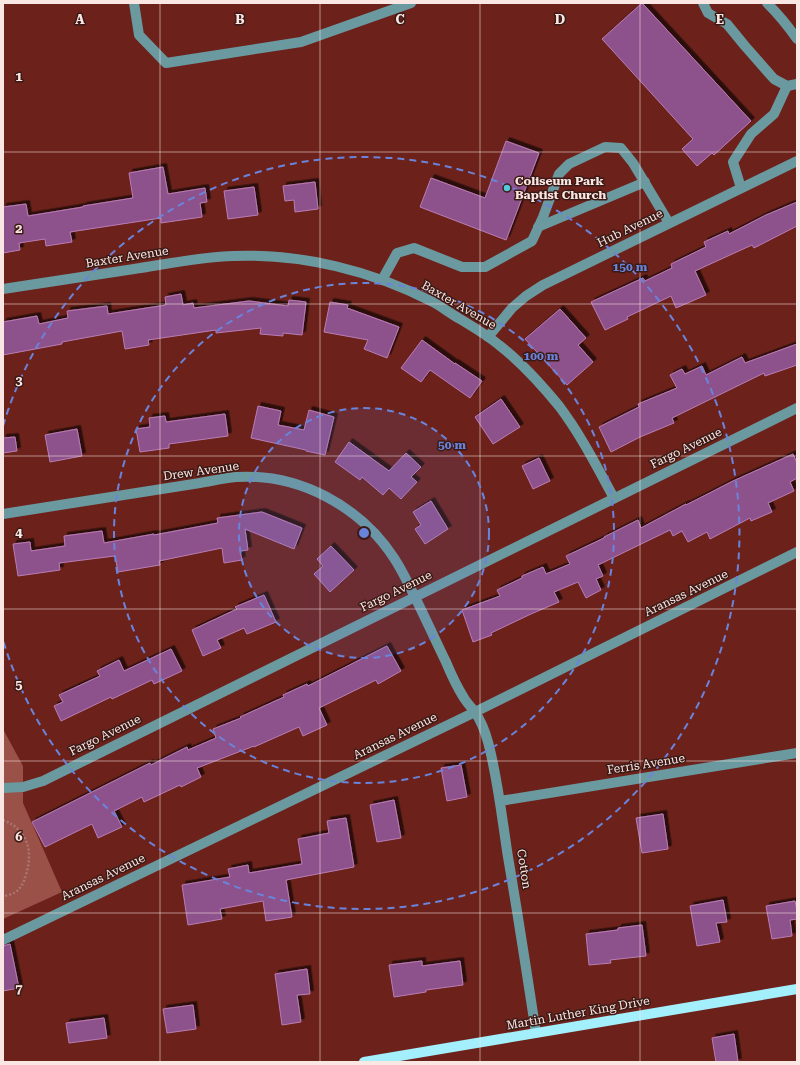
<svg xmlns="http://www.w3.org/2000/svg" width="800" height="1065" font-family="'Roboto Serif',serif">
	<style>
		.green { fill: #995148 }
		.building { fill: #8d518b; stroke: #b97db6; filter: url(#shadow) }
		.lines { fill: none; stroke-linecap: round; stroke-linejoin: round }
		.path { stroke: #a97671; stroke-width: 2.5; stroke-dasharray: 2 2; stroke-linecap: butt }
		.minor { stroke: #6b99a0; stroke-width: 10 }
		.major { stroke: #a4effc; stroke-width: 10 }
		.grid { fill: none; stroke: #fae7e4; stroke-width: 1; stroke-opacity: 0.55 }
		.ring { fill: none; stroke: #6a84dc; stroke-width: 2; stroke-dasharray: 7 5 }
		.poi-dot { fill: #53cadc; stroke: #3b1a16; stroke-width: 1.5 }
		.labels { text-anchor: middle; stroke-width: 3; stroke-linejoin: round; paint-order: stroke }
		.poi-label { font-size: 12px; font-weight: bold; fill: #fae7e4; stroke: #3b1a16; text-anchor: start }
		.street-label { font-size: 12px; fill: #fae7e4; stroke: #3b1a16 }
		.grid-label { font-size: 13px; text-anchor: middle; font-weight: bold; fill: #fae7e4; stroke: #3b1a16; stroke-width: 3; stroke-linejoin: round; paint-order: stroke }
		.centre { fill: #6a84dc; stroke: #3b1a16; stroke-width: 2 }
		.ring-label { font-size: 12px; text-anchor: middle; font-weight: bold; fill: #6a84dc; stroke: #3b1a16; stroke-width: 3; stroke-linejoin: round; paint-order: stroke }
	</style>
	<defs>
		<filter id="shadow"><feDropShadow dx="3.5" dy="-3.5" stdDeviation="0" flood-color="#0009"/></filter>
	</defs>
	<rect width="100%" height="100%" fill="#6c221b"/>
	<path class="green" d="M3 729 23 766V803L62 892 3 919Z"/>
	<g class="building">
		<path d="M642 3 751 121 714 155 712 153 697 166 682 149 693 139 602 39Z"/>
		<path d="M506 141 539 153 506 240 420 207 431 178 485 198Z"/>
		<path d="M163 167 168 194 205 188 207 202 200 203 202 217 161 223V218L70 232 72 242 46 246 45 239 19 243 20 250 3 253V207L26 204 28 216 83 207V206L133 198 129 173Z"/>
		<path d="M315 182 318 209 295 212 294 200 285 201 283 186Z"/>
		<path d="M254 187 258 215 228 219 224 191Z"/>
		<path d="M797 202V226L754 248 752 245 695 271 706 295 676 308 671 296 627 317 628 319 605 330 591 302 643 278 645 281 672 268 671 264 706 247 704 242 728 231 729 234 766 215Z"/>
		<path d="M181 294 183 305 193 303 194 308 249 301 288 306 289 300 306 302 302 335 283 333V336L260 334 261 328 216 333V330L148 340 149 345 125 349 122 331 62 342V344L3 355V322L37 316 39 324 68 318 67 311 107 306 108 314 166 305 165 297Z"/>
		<path d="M330 302 348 305 347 308 399 327 387 358 364 349 368 340 324 332Z"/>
		<path d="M560 309 586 338 578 345 593 362 567 385 525 339Z"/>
		<path d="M422 340 455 364V363L482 381 470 398 430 370 421 382 401 368Z"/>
		<path d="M797 344V365L765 376 764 373 672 418 674 423 640 437 611 452 599 427 639 407 638 404 677 388 670 375 682 369 685 374 702 366 706 375 742 357 745 363Z"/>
		<path d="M501 399 520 427 493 444 475 417Z"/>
		<path d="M258 406 281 411 278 425 304 430 309 410 334 417 325 455 306 451V450L251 438Z"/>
		<path d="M225 414 228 436 169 444V448L140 452 136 429 150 427 149 418 165 416 166 422Z"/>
		<path d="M77 429 82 456 50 462 45 435Z"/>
		<path d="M15 437 17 451 3 453V438Z"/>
		<path d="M349 442 389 471 406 453 421 467 411 477 417 482 401 499 389 488 383 495 362 477 360 480 335 462Z"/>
		<path d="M793 454 797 463V478L790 482 794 491 768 503 772 512 751 521 750 518 710 539 707 532 688 542 682 531 673 536 670 530 598 565 603 576 596 579 601 590 586 598 578 582 554 592 559 602 531 614 491 633 492 635 473 642 462 610 500 596 497 590 522 578V576L543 567 546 574 570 564 566 556 604 538V537L638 520 641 528 686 504V505L733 481Z"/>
		<path d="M539 458 550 481 533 489 522 466Z"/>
		<path d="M431 501 448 529 425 544 415 529 421 525 413 512Z"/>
		<path d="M262 512 302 528 294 549 245 529 248 550 240 551 242 560 224 563 222 548 159 561 160 565 118 572 115 556 59 563 60 570 18 576 13 544 30 542 31 551 65 546 64 536 102 531 104 543 154 534V535L218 523 217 518Z"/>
		<path d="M331 546 354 570 330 592 314 574 323 566 317 559Z"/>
		<path d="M264 595 276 622 247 634 244 628 217 640 221 648 203 656 192 630 237 609 235 607Z"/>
		<path d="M387 646 401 671 378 684 376 680 319 708 327 725 303 736 299 727 254 747V746L197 768 201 777 181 787 180 785 144 802 142 797 114 811 122 827 98 838 92 824 45 847 32 822 150 763 151 765 187 747 188 750 216 738 213 729 241 718 240 717 284 697 283 695 307 684 308 686Z"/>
		<path d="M171 649 182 671 154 684 152 680 112 699 111 697 61 721 54 706 63 702 59 695 100 676 97 671 119 660 124 671Z"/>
		<path d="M461 765 467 797 447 801 441 768Z"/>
		<path d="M394 800 401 838 377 842 370 805Z"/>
		<path d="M663 814 668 849 642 853 636 818Z"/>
		<path d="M346 818 354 867 286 880 292 917 266 921 263 901 220 909 222 919 188 925 182 885 230 877 228 869 248 865 249 873 302 864 298 839 329 833 327 821Z"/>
		<path d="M723 900 727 922 716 923 720 942 697 946 690 906Z"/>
		<path d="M795 901 797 910V919L790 920 792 936 772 939 766 906Z"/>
		<path d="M642 925 646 956 610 960 611 963 589 965 586 934 618 930V928Z"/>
		<path d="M10 944 19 988 3 991V946Z"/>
		<path d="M422 961V966L460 961 463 985 426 990V992L394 997 389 965Z"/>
		<path d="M307 969 310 994 297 995 301 1022 282 1025 275 974Z"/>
		<path d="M193 1005 196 1029 167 1033 163 1009Z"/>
		<path d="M104 1018 107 1038 69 1043 66 1023Z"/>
		<path d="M734 1034 738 1062H716L712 1038Z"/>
	</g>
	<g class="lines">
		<path class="path" d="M3 820C26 829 33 848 27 871 25 878 23 886 17 891 14 894 7 895 3 897"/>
		<g class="minor">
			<path d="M134 3 139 35 166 63 301 42 411 3"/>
			<path d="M703 3 708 13 727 24 745 46 774 79 787 86 797 84"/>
			<path d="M767 3C778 14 788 26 797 39"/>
			<path d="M741 188 733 162 751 134 774 114 787 86"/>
			<path d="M538 227 645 182"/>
			<path d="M382 280 397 253 414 248 462 267H485L532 241 543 217 559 174 569 164 605 147 621 148 633 163 669 223"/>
			<path d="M3 289C47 282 90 276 134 269 167 264 200 257 233 256 302 253 372 271 433 302 442 307 451 314 460 319 473 327 487 335 499 345 521 362 541 384 559 406 581 435 597 467 614 498"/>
			<path d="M488 337 512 308 526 296 543 285 797 161"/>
			<path d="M3 514 200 483C212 481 224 478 236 477 299 473 360 506 394 558 400 567 405 577 410 587 422 611 434 637 446 662 451 674 457 687 464 698 467 703 471 707 475 712 481 721 485 731 488 742 498 779 502 819 508 857 518 915 527 974 536 1033"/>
			<path d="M3 788 23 787 43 781 797 408"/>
			<path d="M500 801 797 753"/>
			<path d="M3 940 475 712 797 552"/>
		</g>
		<path class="major" d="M364 1062 797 989"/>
	</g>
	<path class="grid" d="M160 3V1062M320 3V1062M480 3V1062M640 3V1062M3 152H797M3 304H797M3 456H797M3 609H797M3 761H797M3 913H797"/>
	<circle cx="364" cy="533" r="125" fill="#6a84dc" fill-opacity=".12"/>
	<g class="ring">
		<circle cx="364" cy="533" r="125"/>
		<circle cx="364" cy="533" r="250"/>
		<path d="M3 426A376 376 0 1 1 3 640"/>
	</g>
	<circle class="poi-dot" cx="507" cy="188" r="4"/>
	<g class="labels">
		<g class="poi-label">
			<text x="515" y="185">Coliseum Park<tspan x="515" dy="14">Baptist Church</tspan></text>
		</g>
		<g class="street-label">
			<text transform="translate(630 228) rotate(-26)" y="4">Hub Avenue</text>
			<text transform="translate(127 257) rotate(-9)" y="4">Baxter Avenue</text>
			<text transform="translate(459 305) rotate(30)" y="4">Baxter Avenue</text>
			<text transform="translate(686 448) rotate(-26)" y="4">Fargo Avenue</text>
			<text transform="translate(201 471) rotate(-8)" y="4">Drew Avenue</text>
			<text transform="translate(396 591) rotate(-26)" y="4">Fargo Avenue</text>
			<text transform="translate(686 593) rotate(-26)" y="4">Aransas Avenue</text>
			<text transform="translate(105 735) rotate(-26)" y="4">Fargo Avenue</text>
			<text transform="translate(395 736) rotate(-26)" y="4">Aransas Avenue</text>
			<text transform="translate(646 764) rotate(-9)" y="4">Ferris Avenue</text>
			<text transform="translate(524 869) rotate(81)" y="4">Cotton</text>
			<text transform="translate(103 877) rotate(-26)" y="4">Aransas Avenue</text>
			<text transform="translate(578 1013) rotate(-10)" y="4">Martin Luther King Drive</text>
		</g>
	</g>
	<g class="grid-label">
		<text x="80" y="24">A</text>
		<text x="240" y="24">B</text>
		<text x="400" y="24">C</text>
		<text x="560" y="24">D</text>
		<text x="720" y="24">E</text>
		<text x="19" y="81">1</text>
		<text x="19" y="233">2</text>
		<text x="19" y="385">3</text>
		<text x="19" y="537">4</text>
		<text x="19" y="689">5</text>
		<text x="19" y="841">6</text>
		<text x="19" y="993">7</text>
	</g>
	<circle cx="364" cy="533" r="6" class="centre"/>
	<g class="ring-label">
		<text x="630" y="271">150 m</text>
		<text x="541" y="360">100 m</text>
		<text x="452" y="449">50 m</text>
	</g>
	<rect width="800" height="1065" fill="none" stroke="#fae7e4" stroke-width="8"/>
</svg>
